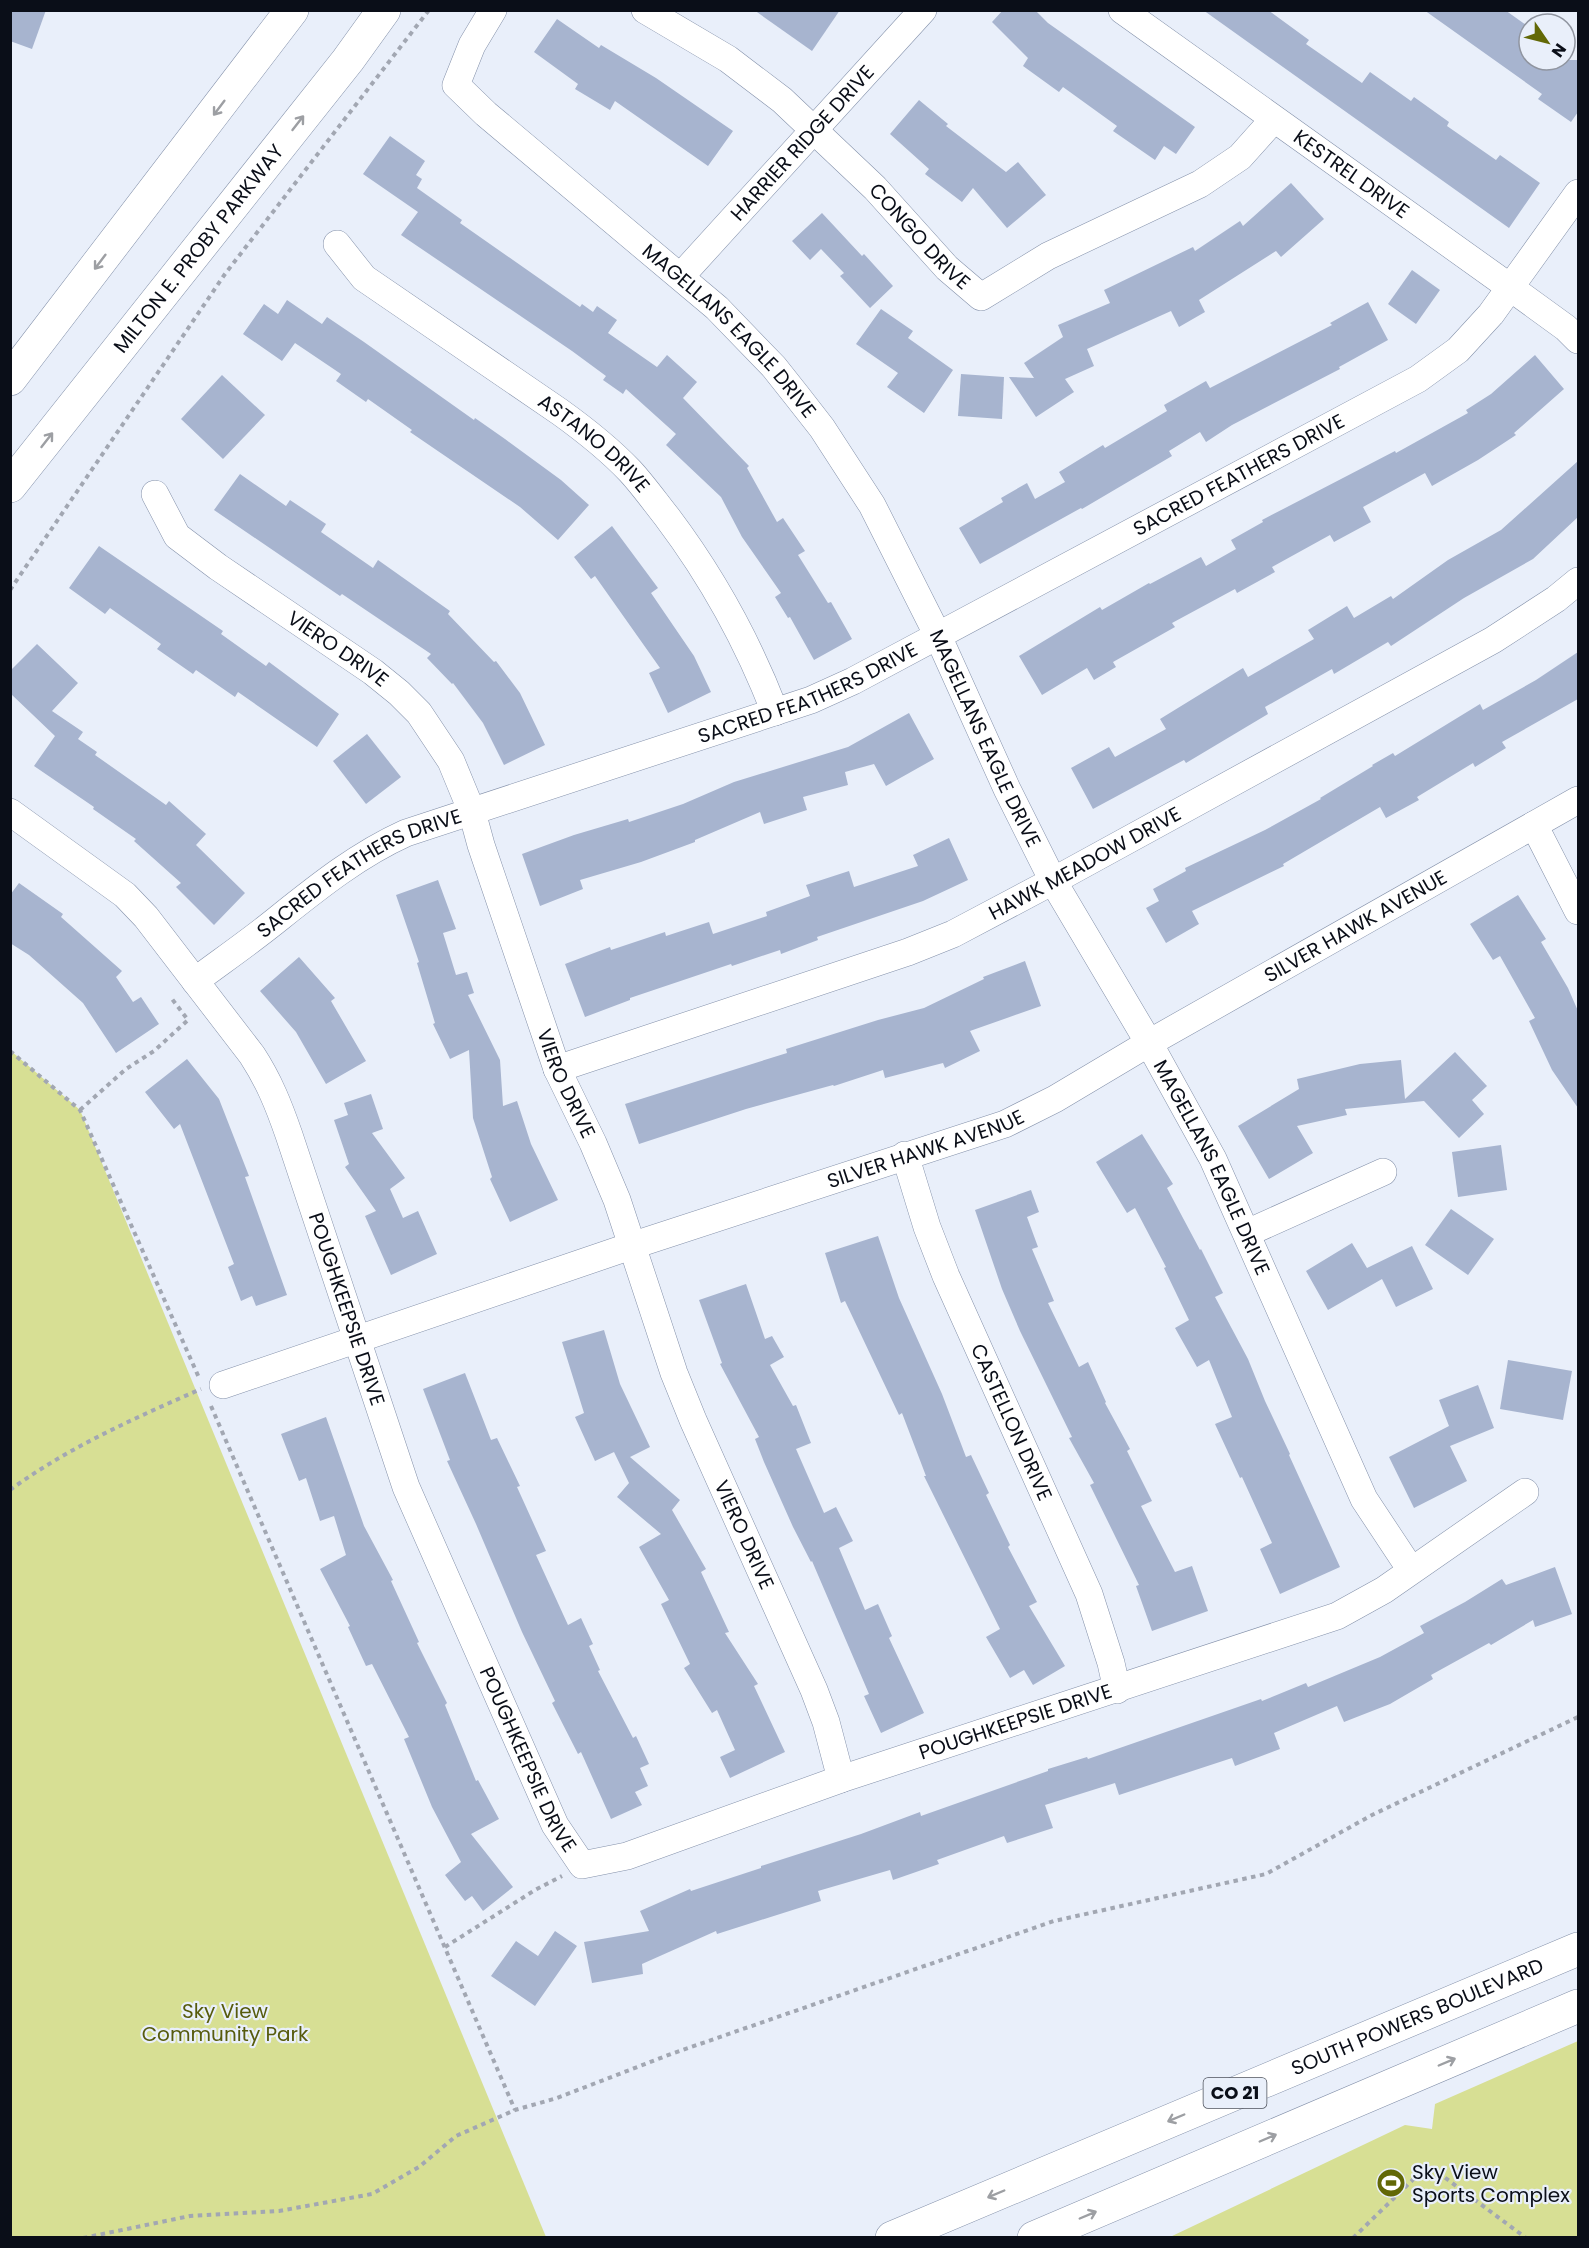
<svg xmlns="http://www.w3.org/2000/svg" width="1589" height="2248" font-family="Poppins,sans-serif">
	<style>
		.green { fill: #d7df94 }
		.building { fill: #a7b4cf }
		.lines { fill: none; stroke-linecap: round; stroke-linejoin: round }
		.street-casing { stroke: #8491aa; stroke-width: 28 }
		.highway-casing { stroke: #8491aa; stroke-width: 34 }
		.path { stroke: #a2a7b2; stroke-width: 4; stroke-dasharray: 4.5 4.5; stroke-linecap: butt }
		.street { stroke: #fff; stroke-width: 27 }
		.highway { stroke: #fff; stroke-width: 33 }
		.oneway { stroke: #9d9fa3 }
		.labels { text-anchor: middle; stroke-width: 4.5; stroke-linejoin: round; paint-order: stroke }
		.shield { fill: #e9effa; stroke: #4d525c; stroke-width: 1.5 }
		.shield-label { font-size: 18px; font-weight: bold; fill: #0a0e18 }
		.street-label { font-size: 20px; fill: #0a0e18; stroke: #e9effa }
		.park-label { font-size: 20px; fill: #575b0d; stroke: #e9effa }
		.poi-label { font-size: 20px; fill: #0a0e18; stroke: #e9effa; text-anchor: start }
	</style>
	<rect width="100%" height="100%" fill="#e9effa"/>
	<g class="green">
		<path d="M11 1051 80 1110 546 2237H11Z"/>
		<path d="M1578 2041V2237H1170L1405 2125 1432 2129 1435 2104Z"/>
	</g>
	<g class="building">
		<path d="M10 10H46L32 49 10 41Z"/>
		<path d="M754 10H840L812 51Z"/>
		<path d="M1003 10H1035L1048 23 1195 127 1176 154 1164 146 1155 160 1113 131 1117 126 1063 87 1059 92 1023 66 1028 58 992 22Z"/>
		<path d="M1203 10H1268L1309 40 1306 44 1362 83 1370 72 1411 101 1414 97 1449 122 1447 126 1496 160 1500 155 1540 183 1509 228Z"/>
		<path d="M1424 10H1505L1529 27V60H1578V112L1571 122 1538 99 1542 94Z"/>
		<path d="M557 19 599 48 601 45 656 78 733 131 708 166 615 101 610 110 575 89 578 84 534 52Z"/>
		<path d="M919 100 948 124 946 126 1006 172 1018 162 1046 195 1007 228 973 188 962 202 925 174 929 169 890 134Z"/>
		<path d="M390 136 425 161 416 175 422 179 417 188 462 220 460 223 580 307 582 304 593 312 597 306 617 320 608 333 657 367 667 355 697 382 683 398 749 466 747 468 777 522 783 518 805 551 798 555 828 603 831 602 852 639 814 660 790 617 788 618 775 597 781 593 742 537 721 497 666 445 676 434 626 389 623 394 603 380 606 376 572 351 401 235 418 212 363 174Z"/>
		<path d="M1291 183 1324 219 1281 257 1276 251 1199 300 1205 312 1179 327 1171 311 1087 349 1094 366 1065 379 1074 392 1036 417 1009 377 1034 378 1024 363 1063 337 1058 325 1110 303 1104 290 1193 247 1195 251 1240 221 1243 226Z"/>
		<path d="M822 213 862 256 864 254 893 286 870 308 840 276 844 273 821 249 810 260 792 241Z"/>
		<path d="M1412 270 1440 290 1416 324 1388 304Z"/>
		<path d="M287 300 322 324 327 317 364 342 474 420 475 418 505 439 561 480 589 505 558 540 520 507 410 432 412 430 368 399 366 402 336 381 341 374 295 343 282 361 243 334 264 304 278 314Z"/>
		<path d="M1368 302 1388 340 1339 367 1340 369 1232 425 1206 442 1200 432 1169 451 1172 456 1082 509 1081 508 980 564 959 528 1003 502 1001 498 1027 483 1035 499 1065 482 1059 472 1103 445 1105 448 1167 411 1164 405 1206 381 1210 388 1332 325 1330 323Z"/>
		<path d="M881 309 913 331 908 338 953 370 924 413 887 387 898 373 856 344Z"/>
		<path d="M1535 355 1564 389 1514 433 1516 435 1478 460 1432 486 1425 473 1363 507 1371 522 1334 542 1330 535 1272 567 1275 572 1237 593 1235 589 1172 623 1175 627 1113 662 1116 667 1094 680 1087 668 1042 695 1019 656 1100 607 1102 610 1149 583 1150 584 1201 557 1206 566 1236 549 1231 540 1263 522 1262 520 1395 451 1396 453 1468 413 1466 410 1491 394Z"/>
		<path d="M961 374 1004 377 1002 419 958 416Z"/>
		<path d="M222 375 265 415 223 459 181 419Z"/>
		<path d="M1578 461V517L1533 559 1464 598 1391 646 1388 642 1334 674 1332 669 1265 707 1268 714 1186 763 1184 760 1093 809 1071 768 1109 747 1115 757 1166 729 1160 719 1243 668 1248 677 1314 639 1308 630 1347 606 1354 618 1391 596 1393 599 1448 560 1501 530Z"/>
		<path d="M240 474 286 506 290 500 326 524 321 532 373 568 378 560 450 611 448 614 494 662 496 661 520 693 545 745 504 765 483 723 453 683 452 684 427 658 431 654 342 594 340 596 214 510Z"/>
		<path d="M612 526 658 588 651 593 694 656 711 692 668 713 649 673 660 668 595 576 591 579 574 557Z"/>
		<path d="M99 546 223 631 221 634 266 666 269 662 339 714 317 747 238 692 235 697 196 670 193 674 157 649 161 644 110 608 105 614 69 588Z"/>
		<path d="M37 644 78 683 52 711 83 732 78 739 97 752 95 755 166 805 169 801 206 834 196 845 245 893 214 925 176 887 181 883 134 841 136 839 93 809 94 807 34 766 55 736 10 693V671Z"/>
		<path d="M1578 652V699L1502 742 1506 748 1475 767 1473 763 1417 797 1419 800 1386 818 1380 807 1283 864 1284 866 1192 911 1199 924 1166 943 1146 908 1159 901 1153 889 1186 871 1185 868 1265 830 1321 799 1320 798 1373 766 1372 765 1393 753 1395 756 1480 704 1483 710 1536 680Z"/>
		<path d="M909 713 934 759 886 786 874 764 845 772 848 785 803 797 807 810 764 824 760 812 695 840V842L641 862 580 880 583 889 540 906 522 854 574 835 628 819 629 822 683 804 734 782 848 747Z"/>
		<path d="M367 734 401 777 366 804 333 761Z"/>
		<path d="M949 838 968 880 923 901 817 937 818 940 781 954 780 950 732 966 731 964 630 998V1000L585 1017 565 964 610 947 611 950 665 932 666 936 709 922 713 934 767 916 766 912 810 896 806 885 849 871 854 887 918 866 913 855Z"/>
		<path d="M438 880 456 929 443 933 456 975 467 972 474 993 468 995 500 1060 503 1106 517 1101 531 1144 558 1200 510 1222 490 1179 492 1177 473 1118 469 1050 450 1059 433 1024 435 1023 417 963 419 962 396 895Z"/>
		<path d="M19 883 63 914 61 917 122 971 116 977 133 1002 141 997 159 1024 116 1053 83 1003 29 955 10 943V895Z"/>
		<path d="M1518 895 1546 939 1541 942 1568 988 1578 1011V1108L1552 1070 1529 1021 1535 1018 1500 956 1493 960 1470 924Z"/>
		<path d="M299 957 335 998 331 1001 366 1061 326 1084 296 1032 260 991Z"/>
		<path d="M1025 961 1041 1006 970 1031 980 1051 945 1068 943 1063 885 1078 883 1070 834 1086 833 1085 746 1109 639 1144 625 1104 787 1053 786 1049 878 1020 924 1008 984 979 983 977Z"/>
		<path d="M1455 1052 1487 1086 1472 1100 1484 1114 1459 1138 1424 1101 1345 1109 1347 1115 1297 1126 1313 1153 1269 1179 1238 1126 1299 1089 1297 1079 1360 1064 1401 1060 1405 1099Z"/>
		<path d="M187 1059 219 1099 249 1176 245 1177 287 1295 256 1306 252 1296 241 1301 228 1267 234 1264 180 1124 174 1129 145 1092Z"/>
		<path d="M371 1094 383 1129 372 1133 405 1178 390 1189 403 1218 418 1211 437 1254 391 1275 365 1216 376 1211 345 1167 349 1164 334 1120 348 1115 344 1103Z"/>
		<path d="M1142 1134 1173 1184 1167 1188 1200 1250 1201 1249 1223 1293 1215 1297 1248 1359 1265 1401 1290 1454 1289 1455 1340 1567 1280 1594 1260 1549 1272 1543 1242 1477 1240 1478 1215 1424 1232 1417 1209 1360 1197 1367 1175 1328 1189 1320 1164 1268 1166 1267 1135 1208 1127 1213 1096 1162Z"/>
		<path d="M1501 1145 1507 1190 1458 1197 1452 1152Z"/>
		<path d="M1031 1190 1039 1212 1027 1217 1038 1247 1032 1249 1054 1301 1048 1303 1079 1367 1088 1362 1106 1402 1105 1403 1130 1449 1127 1451 1152 1501 1141 1506 1175 1572 1192 1566 1208 1611 1152 1631 1136 1586 1139 1585 1090 1485 1094 1483 1069 1438 1072 1437 1020 1331 1002 1289 975 1210Z"/>
		<path d="M1451 1209 1494 1239 1468 1275 1425 1245Z"/>
		<path d="M878 1236 899 1298 942 1394 966 1457 971 1455 989 1493 986 1495 1010 1545 1008 1547 1037 1602 1029 1606 1065 1666 1033 1685 1024 1670 1010 1678 986 1637 1000 1629 924 1476H926L902 1413 899 1415 845 1301 841 1303 825 1253Z"/>
		<path d="M1352 1243 1367 1268 1412 1246 1433 1289 1396 1307 1382 1279 1328 1310 1306 1271Z"/>
		<path d="M746 1284 765 1339 772 1336 784 1357 770 1365 793 1406 796 1405 811 1443 796 1449 824 1513 836 1507 853 1541 839 1548 865 1610 878 1604 892 1636 889 1638 924 1713 881 1733 864 1696 869 1694 812 1561 811 1562 793 1527 764 1462 755 1439 759 1437 720 1364 722 1363 699 1300Z"/>
		<path d="M604 1330 620 1384 650 1447 630 1457 680 1500 672 1510 706 1569 701 1572 729 1632 725 1633 758 1684 754 1686 785 1752 730 1778 720 1757 735 1750 717 1710 712 1713 684 1668 690 1664 661 1604 669 1600 639 1547 661 1534 617 1497 629 1483 614 1452 595 1461 575 1417 584 1413 562 1342Z"/>
		<path d="M1508 1360 1572 1371 1563 1420 1500 1409Z"/>
		<path d="M465 1373 491 1440 497 1438 520 1486 517 1487 546 1551 536 1555 568 1625 581 1618 593 1644 589 1646 600 1670 598 1671 633 1738 636 1736 649 1764 640 1768 648 1786 635 1792 642 1805 611 1819 581 1752 578 1754 552 1703 555 1701 522 1632 476 1524 447 1461 450 1460 423 1389Z"/>
		<path d="M1478 1385 1494 1428 1450 1446 1467 1481 1414 1508 1389 1457 1449 1426 1439 1400Z"/>
		<path d="M326 1417 364 1526 393 1580 391 1581 419 1642 417 1643 447 1703 445 1705 476 1781 478 1780 499 1819 471 1834 513 1887 483 1911 472 1896 465 1901 445 1875 461 1862 432 1807 404 1739 409 1737 372 1664 366 1666 348 1627 350 1626 320 1569 346 1555 334 1516 320 1521 306 1478 299 1481 281 1434Z"/>
		<path d="M1555 1567 1572 1614 1535 1627 1533 1620 1491 1645 1489 1643 1431 1675 1433 1679 1390 1704 1344 1722 1337 1706 1274 1733 1280 1749 1235 1766 1232 1758 1119 1795 1115 1783 1045 1805 1053 1828 1007 1843 1004 1836 937 1860 939 1864 893 1880 890 1870 818 1891 821 1901 717 1934 716 1931 642 1964 643 1974 592 1983 584 1942 649 1931 640 1911 690 1889 691 1891 761 1868V1866L861 1834 920 1812 921 1816 1048 1771V1769L1087 1757 1088 1759 1261 1699 1262 1701 1306 1683 1308 1687 1380 1657 1424 1633 1420 1626 1465 1602 1502 1579 1506 1585Z"/>
		<path d="M555 1931 577 1946 535 2006 491 1976 516 1941 538 1956Z"/>
	</g>
	<g class="lines">
		<g class="street-casing">
			<g id="street">
				<path id="s1" d="M493 10 472 45 456 85 486 114 717 308 774 367 797 396 822 428 872 505 938 636 1007 789 1053 881 1149 1043 1213 1159 1364 1499 1411 1570"/>
				<path id="s2" d="M645 10 728 59 782 100 875 188 947 268 981 297 1048 256 1200 184 1240 157 1273 120"/>
				<path id="s3" d="M1122 10 1511 288 1566 328 1578 340"/>
				<path id="s4" d="M337 244 364 278 560 412C585 430 609 449 630 471 643 485 655 502 667 517 713 578 748 642 775 712"/>
				<path id="s5" d="M681 276 923 10"/>
				<path id="s6" d="M155 494 177 536 218 567 373 672 399 693 419 713 451 761 472 812 481 845 557 1069 593 1143 617 1200 674 1373 693 1420 814 1690 826 1722 841 1779"/>
				<path id="s7" d="M10 812 125 895 146 917 252 1055C269 1081 279 1106 289 1135L406 1487 555 1825 582 1865 627 1856 841 1779 1337 1616 1384 1590 1525 1492"/>
				<path d="M1534 825 1578 911"/>
				<path id="s8" d="M195 981C219 963 245 945 269 926 313 891 355 856 406 833L811 700 853 681 1418 379 1458 350 1491 314 1578 193"/>
				<path id="s9" d="M557 1069 908 952 953 934 1053 881 1493 640 1556 599 1578 581"/>
				<path id="s10" d="M905 1155 927 1227 946 1276 1089 1594 1111 1663 1117 1690"/>
				<path d="M1247 1233 1383 1172"/>
				<path id="s11" d="M223 1385 631 1246 1005 1124 1055 1099 1149 1043 1578 800"/>
			</g>
		</g>
		<g class="highway-casing">
			<g id="highway">
				<path d="M10 379 292 10"/>
				<path id="s12" d="M10 486 348 60 384 10"/>
				<path id="s13" d="M892 2238 1578 1949"/>
				<path d="M1034 2238 1578 2006"/>
			</g>
		</g>
		<g class="path">
			<path d="M10 590 225 274 429 10"/>
			<path d="M10 1051 80 1110 200 1380"/>
			<path d="M80 1110 126 1069 154 1051 188 1020 172 999"/>
			<path d="M211 1406 515 2110"/>
			<path d="M10 1490C69 1447 135 1418 201 1389"/>
			<path d="M445 1947 535 1890 562 1876"/>
			<path d="M83 2238 190 2216 279 2211 372 2194 419 2167 456 2136 515 2110 557 2098 671 2054 1054 1921 1266 1874 1372 1815 1578 1717"/>
			<path d="M1353 2238 1428 2165 1526 2238"/>
		</g>
		<use href="#street" class="street"/>
		<use href="#highway" class="highway"/>
	</g>
	<defs><path id="oneway-shaft" d="M-6 0H5M1.5-3L5.5 0L1.5 3" fill="none" stroke-width="1.6" stroke-linecap="round" stroke-linejoin="round" transform="scale(1.5)"/></defs>
	<g class="oneway">
		<use href="#oneway-shaft" transform="translate(219 108) rotate(127)"/>
		<use href="#oneway-shaft" transform="translate(298 123) rotate(-52)"/>
		<use href="#oneway-shaft" transform="translate(100 262) rotate(127)"/>
		<use href="#oneway-shaft" transform="translate(47 440) rotate(-52)"/>
		<use href="#oneway-shaft" transform="translate(1447 2062) rotate(-23)"/>
		<use href="#oneway-shaft" transform="translate(1176 2118) rotate(157)"/>
		<use href="#oneway-shaft" transform="translate(1268 2138) rotate(-23)"/>
		<use href="#oneway-shaft" transform="translate(996 2194) rotate(157)"/>
		<use href="#oneway-shaft" transform="translate(1088 2215) rotate(-23)"/>
	</g>
	<defs>
		<g id="stadium-disc" transform="scale(1.5)"><circle r="9.5" fill="#626806" stroke="#e9effa"/><path d="M0-5a6.5 5 0 1 0 0 10a6.5 5 0 1 0 0-10ZM-3.5-1.8h7v3.6h-7Z" fill="#fff"/></g>
	</defs>
	<g fill-rule="evenodd">
		<use href="#stadium-disc" x="1391" y="2183"/>
	</g>
	<g class="labels">
		<rect class="shield" x="1203.5" y="2078" width="63" height="30" rx="4.5"/>
		<g class="shield-label">
			<text x="1235" y="2099">CO 21</text>
		</g>
		<g class="street-label">
			<text dy="7" stroke="none"><textPath href="#s5" startOffset="180">HARRIER RIDGE DRIVE</textPath></text>
			<text dy="7" stroke="none"><textPath href="#s3" startOffset="282">KESTREL DRIVE</textPath></text>
			<text dy="7" stroke="none"><textPath href="#s2" startOffset="358">CONGO DRIVE</textPath></text>
			<text dy="7" stroke="none"><textPath href="#s12" startOffset="303">MILTON E. PROBY PARKWAY</textPath></text>
			<text dy="7" stroke="none"><textPath href="#s1" startOffset="452">MAGELLANS EAGLE DRIVE</textPath></text>
			<text dy="7" stroke="none"><textPath href="#s4" startOffset="327">ASTANO DRIVE</textPath></text>
			<text dy="7" stroke="none"><textPath href="#s8" startOffset="1168">SACRED FEATHERS DRIVE</textPath></text>
			<text dy="7" stroke="none"><textPath href="#s6" startOffset="244">VIERO DRIVE</textPath></text>
			<text dy="7" stroke="none"><textPath href="#s8" startOffset="684">SACRED FEATHERS DRIVE</textPath></text>
			<text dy="7" stroke="none"><textPath href="#s1" startOffset="938">MAGELLANS EAGLE DRIVE</textPath></text>
			<text dy="7" stroke="none"><textPath href="#s9" startOffset="568">HAWK MEADOW DRIVE</textPath></text>
			<text dy="7" stroke="none"><textPath href="#s8" startOffset="198">SACRED FEATHERS DRIVE</textPath></text>
			<text dy="7" stroke="none"><textPath href="#s11" startOffset="1227">SILVER HAWK AVENUE</textPath></text>
			<text dy="7" stroke="none"><textPath href="#s6" startOffset="748">VIERO DRIVE</textPath></text>
			<text dy="7" stroke="none"><textPath href="#s11" startOffset="741">SILVER HAWK AVENUE</textPath></text>
			<text dy="7" stroke="none"><textPath href="#s1" startOffset="1424">MAGELLANS EAGLE DRIVE</textPath></text>
			<text dy="7" stroke="none"><textPath href="#s7" startOffset="618">POUGHKEEPSIE DRIVE</textPath></text>
			<text dy="7" stroke="none"><textPath href="#s10" startOffset="288">CASTELLON DRIVE</textPath></text>
			<text dy="7" stroke="none"><textPath href="#s6" startOffset="1234">VIERO DRIVE</textPath></text>
			<text dy="7" stroke="none"><textPath href="#s7" startOffset="1680">POUGHKEEPSIE DRIVE</textPath></text>
			<text dy="7" stroke="none"><textPath href="#s7" startOffset="1104">POUGHKEEPSIE DRIVE</textPath></text>
			<text dy="7" stroke="none"><textPath href="#s13" startOffset="570">SOUTH POWERS BOULEVARD</textPath></text>
		</g>
		<g class="park-label">
			<text x="225" y="2018">Sky View<tspan x="225" dy="23">Community Park</tspan></text>
		</g>
		<g class="poi-label">
			<text x="1412" y="2179">Sky View<tspan x="1412" dy="23">Sports Complex</tspan></text>
		</g>
	</g>
	<rect width="1589" height="2248" fill="none" stroke="#0a0e18" stroke-width="24"/>
	<g transform="translate(1547 42) rotate(125)"><circle r="28" fill="#e9effa" stroke="#9095a0" stroke-width="1.5"/>
	<path d="M0-4.5L10 22L0 15L-10 22Z" fill="#626806"/>
	<text y="-9" font-size="16" font-weight="bold" text-anchor="middle" fill="#0a0e18">N</text>
	</g>
</svg>
